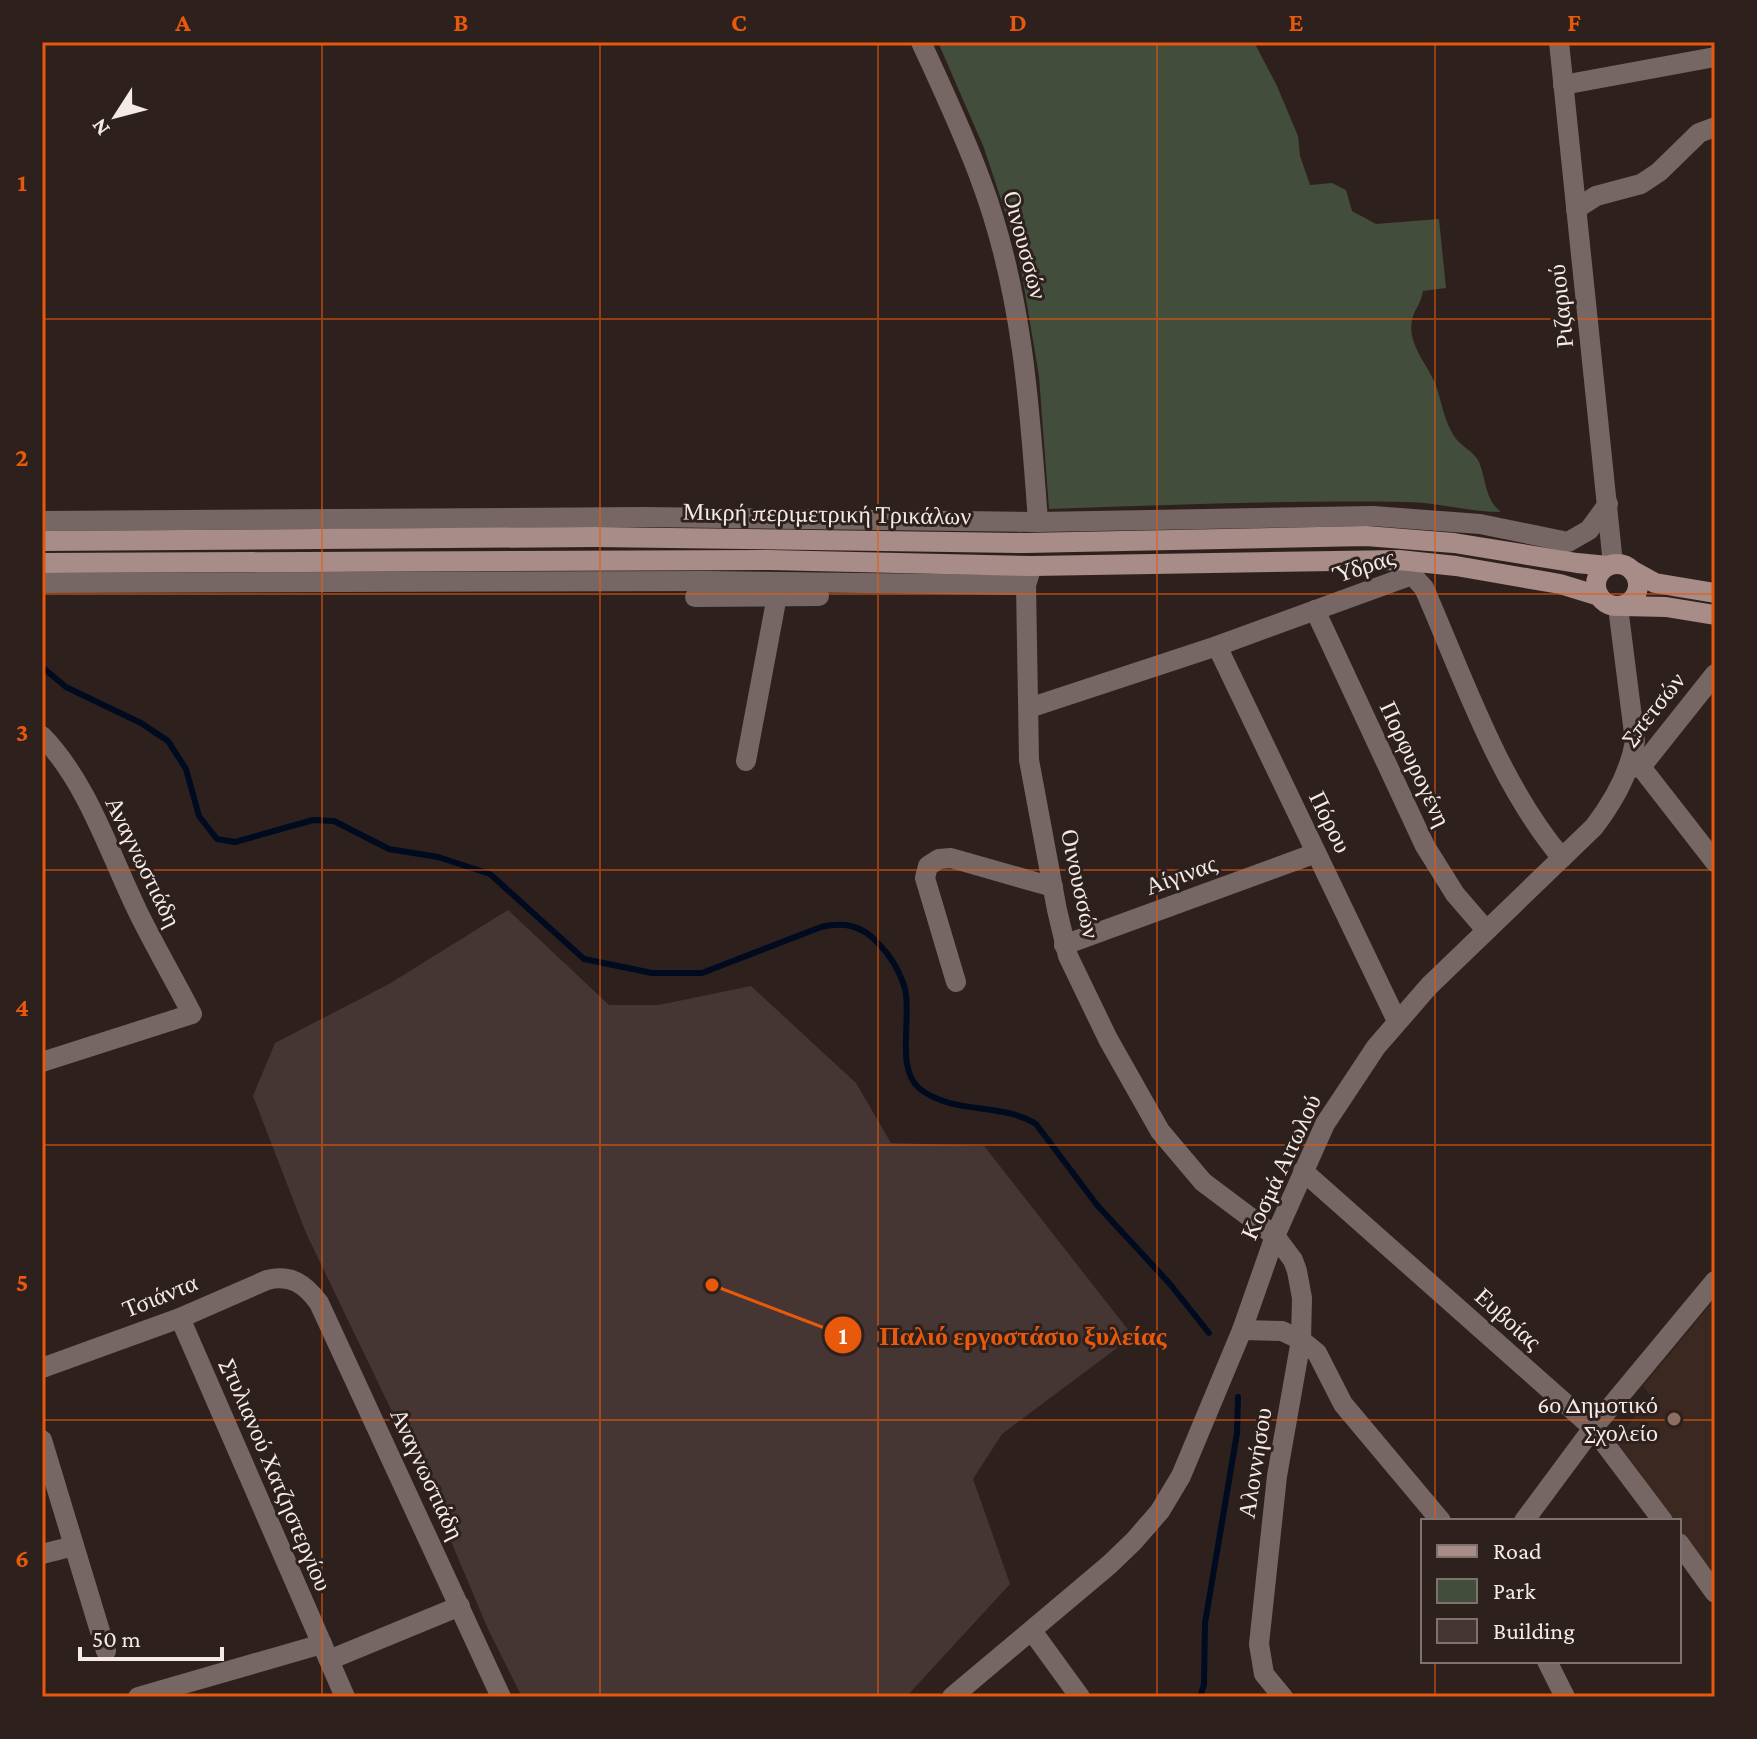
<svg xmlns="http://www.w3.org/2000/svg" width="1757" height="1739" font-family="'Crimson Pro',serif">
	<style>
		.built { fill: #3a2821 }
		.green { fill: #424d3c }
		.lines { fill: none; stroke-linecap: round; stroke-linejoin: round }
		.stream { stroke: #000b1f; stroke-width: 6 }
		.building { fill: #453634 }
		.minor { stroke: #776764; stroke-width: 20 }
		.tertiary { stroke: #776764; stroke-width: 20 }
		.secondary { stroke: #a78c88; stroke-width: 20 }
		.grid { fill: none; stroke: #e8590c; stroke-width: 2; stroke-opacity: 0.55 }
		.education-dot { fill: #8d6e63; stroke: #2e211d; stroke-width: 3 }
		.labels { text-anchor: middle; stroke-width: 6; stroke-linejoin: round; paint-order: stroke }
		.street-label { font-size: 24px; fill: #f4ebe8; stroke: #2e211d }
		.poi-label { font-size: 24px; fill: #f4ebe8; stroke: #2e211d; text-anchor: end }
		.leader { fill: none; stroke: #e8590c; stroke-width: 3 }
		.callout-dot { fill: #e8590c; stroke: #2e211d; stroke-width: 3 }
		.mark-label { font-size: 24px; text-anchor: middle; font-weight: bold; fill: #fff }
		.callout-label { font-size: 26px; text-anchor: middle; font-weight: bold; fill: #e8590c; stroke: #2e211d; stroke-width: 6; stroke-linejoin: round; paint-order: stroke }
		.neatline { fill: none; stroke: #e8590c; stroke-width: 3 }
		.grid-label { font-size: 26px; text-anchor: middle; font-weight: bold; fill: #e8590c }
	</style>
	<rect width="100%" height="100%" fill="#2e211d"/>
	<path class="built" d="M1715 1299V1577L1679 1527V1521H1674L1616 1440 1651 1397 1643 1386Z"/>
	<path class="green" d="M938 42H1254L1277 86 1298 136 1300 156 1310 185 1332 183 1346 190 1352 211 1376 224 1439 219 1446 288 1423 291C1421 304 1414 310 1412 320 1407 343 1427 364 1435 383 1442 401 1443 419 1454 436 1460 446 1474 451 1479 462 1486 479 1485 500 1501 512 1468 512 1437 502 1404 502 1286 500 1167 505 1049 509L1039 376 1018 251 984 148Z"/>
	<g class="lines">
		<g class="stream">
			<path d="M42 667 66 687 141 723 168 741 186 769 199 816 217 839 235 842 313 820 334 821 389 849 438 857 490 874 584 959 652 973H702L821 927C844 922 861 925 877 942 890 955 900 971 905 989 912 1018 895 1069 920 1089 954 1115 1001 1102 1036 1124L1097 1205 1170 1284 1209 1333"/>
			<path d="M1200 1697 1204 1685 1205 1623 1237 1433 1238 1397"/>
		</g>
	</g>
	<path class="building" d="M508 910 609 1005H659L751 986 856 1083 891 1143 984 1146 1133 1336 1002 1434 973 1479 1010 1584 906 1697H522L488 1629 426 1482 306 1233 253 1096 275 1043 389 984Z"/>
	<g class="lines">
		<g class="minor">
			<path d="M921 42C942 88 964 134 981 181 1022 290 1030 407 1038 522"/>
			<path d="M1563 85 1715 57"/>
			<path d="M1576 209 1596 196 1641 184 1659 172 1699 133 1715 127"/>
			<path d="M42 521 644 517 1038 522 1373 516 1480 524 1568 542 1589 530 1608 504"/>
			<path d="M1032 566 1026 585 1029 760 1057 910 1068 956 1108 1039 1160 1131 1203 1182 1275 1236 1293 1260 1297 1271 1302 1298 1301 1340 1277 1476 1259 1644 1264 1674 1283 1697"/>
			<path d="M42 583 707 581 1026 585"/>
			<path d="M695 597 819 596"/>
			<path d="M1315 610 1425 846 1455 894 1486 930"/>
			<path d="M1217 646 1397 1021"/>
			<path d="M1029 708 1217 646 1409 576 1415 578 1424 588C1463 677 1499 784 1562 858"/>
			<path d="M42 736C87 782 109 852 137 910 154 945 174 979 192 1014L42 1062"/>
			<path d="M746 761 777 596"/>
			<path d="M1641 767 1715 862"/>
			<path d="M1628 768 1641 767 1715 674"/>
			<path d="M1064 945 1316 853"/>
			<path d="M956 982 925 878 928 866 939 859 951 858 1053 887"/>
			<path d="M1303 1171 1593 1428 1663 1521"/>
			<path d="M180 1318 345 1697"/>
			<path d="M1242 1330 1282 1331 1301 1340 1317 1353 1343 1404 1441 1521"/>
			<path d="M42 1368 180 1318 267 1280C291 1274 305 1284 319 1303L501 1697"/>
			<path d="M42 1440 106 1651"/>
			<path d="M1524 1521 1593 1428 1715 1281"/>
			<path d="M1679 1543 1715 1593"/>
			<path d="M42 1554 74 1546"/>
			<path d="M1032 1631 1080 1697"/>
			<path d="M329 1660 460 1606"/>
			<path d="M1547 1661 1565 1697"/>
			<path d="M138 1697 322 1644"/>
		</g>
		<g class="tertiary">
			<path d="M1559 42 1613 564"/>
			<path d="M952 1697 1109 1565 1134 1541 1160 1511 1181 1476 1242 1330 1275 1236 1325 1124 1376 1047 1429 986 1594 827C1613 802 1630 773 1635 741L1618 607"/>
		</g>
		<g class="secondary">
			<path d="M42 541 595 537 1025 543 1366 536 1454 543 1577 563 1608 566"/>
			<path d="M42 563 769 560 1032 566 1399 560 1456 566 1560 584 1599 596"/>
			<circle cx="1617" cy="585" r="21"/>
			<path d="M1635 572 1655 583 1715 593"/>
			<path d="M1623 606 1666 607 1715 615"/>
		</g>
	</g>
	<path class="grid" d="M322 42V1697M600 42V1697M878 42V1697M1157 42V1697M1435 42V1521M42 319H1715M42 594H1715M42 870H1715M42 1145H1715M42 1420H1715M1435 1661V1697"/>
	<circle class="education-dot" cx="1674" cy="1419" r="8"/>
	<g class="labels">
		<g class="street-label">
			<text transform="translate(1025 245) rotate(75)" y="8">Οινουσσών</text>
			<text transform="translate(1561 306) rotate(-96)" y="8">Ριζαριού</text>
			<text transform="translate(827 514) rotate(1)" y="8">Μικρή περιμετρική Τρικάλων</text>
			<text transform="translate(1364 566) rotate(-18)" y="8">Ύδρας</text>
			<text transform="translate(1653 709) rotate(-51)" y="8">Σπετσών</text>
			<text transform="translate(1415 764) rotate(65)" y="8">Πορφυρογένη</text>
			<text transform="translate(1330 822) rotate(64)" y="8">Πόρου</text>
			<text transform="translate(143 862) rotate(64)" y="8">Αναγνωστιάδη</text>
			<text transform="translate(1181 875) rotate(-20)" y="8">Αίγινας</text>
			<text transform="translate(1080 884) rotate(78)" y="8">Οινουσσών</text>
			<text transform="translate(1281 1167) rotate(-65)" y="8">Κοσμά Αιτωλού</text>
			<text transform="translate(160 1296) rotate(-22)" y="8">Τσιάντα</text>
			<text transform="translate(1508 1319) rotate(42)" y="8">Ευβοίας</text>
			<text transform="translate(1255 1463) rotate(-81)" y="8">Αλοννήσου</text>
			<text transform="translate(427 1474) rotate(65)" y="8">Αναγνωστιάδη</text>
			<text transform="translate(276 1475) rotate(67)" y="8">Στυλιανού Χατζηστεργίου</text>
		</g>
		<g class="poi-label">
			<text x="1658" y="1413">6ο Δημοτικό<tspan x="1658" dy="28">Σχολείο</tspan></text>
		</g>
	</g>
	<path class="leader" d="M712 1285L843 1335"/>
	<g class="callout-dot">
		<circle cx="712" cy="1285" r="8"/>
		<circle cx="843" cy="1335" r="20"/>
	</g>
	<g class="mark-label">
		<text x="843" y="1344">1</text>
	</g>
	<g class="callout-label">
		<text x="1023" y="1345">Παλιό εργοστάσιο ξυλείας</text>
	</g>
	<rect width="1757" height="1739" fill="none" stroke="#2e211d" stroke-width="88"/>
	<rect x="1421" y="1519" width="260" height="144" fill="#2e211d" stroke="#7d726e" stroke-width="2"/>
	<rect x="1437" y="1545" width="40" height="12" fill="#a78c88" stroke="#7d726e" stroke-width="2"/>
	<text x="1493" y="1559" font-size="24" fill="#f4ebe8">Road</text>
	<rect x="1437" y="1579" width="40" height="24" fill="#424d3c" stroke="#7d726e" stroke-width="2"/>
	<text x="1493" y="1599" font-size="24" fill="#f4ebe8">Park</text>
	<rect x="1437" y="1619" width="40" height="24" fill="#453634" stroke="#7d726e" stroke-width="2"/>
	<text x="1493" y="1639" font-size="24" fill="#f4ebe8">Building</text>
	<g transform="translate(116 116) rotate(234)" stroke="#2e211d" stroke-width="6" paint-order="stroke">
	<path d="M0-6L14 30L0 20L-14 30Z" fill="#f4ebe8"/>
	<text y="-12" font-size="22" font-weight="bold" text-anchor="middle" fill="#f4ebe8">N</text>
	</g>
	<path d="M80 1647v12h142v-12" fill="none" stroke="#f4ebe8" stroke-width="4"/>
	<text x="92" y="1647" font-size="24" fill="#f4ebe8" stroke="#2e211d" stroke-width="6" paint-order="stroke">50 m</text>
	<rect x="44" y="44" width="1669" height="1651" class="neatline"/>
	<g class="grid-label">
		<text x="183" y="31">A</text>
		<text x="461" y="31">B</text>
		<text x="739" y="31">C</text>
		<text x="1018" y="31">D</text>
		<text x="1296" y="31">E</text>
		<text x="1574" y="31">F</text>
		<text x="22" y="191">1</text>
		<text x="22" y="466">2</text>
		<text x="22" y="741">3</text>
		<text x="22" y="1016">4</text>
		<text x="22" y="1291">5</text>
		<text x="22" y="1567">6</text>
	</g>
</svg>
